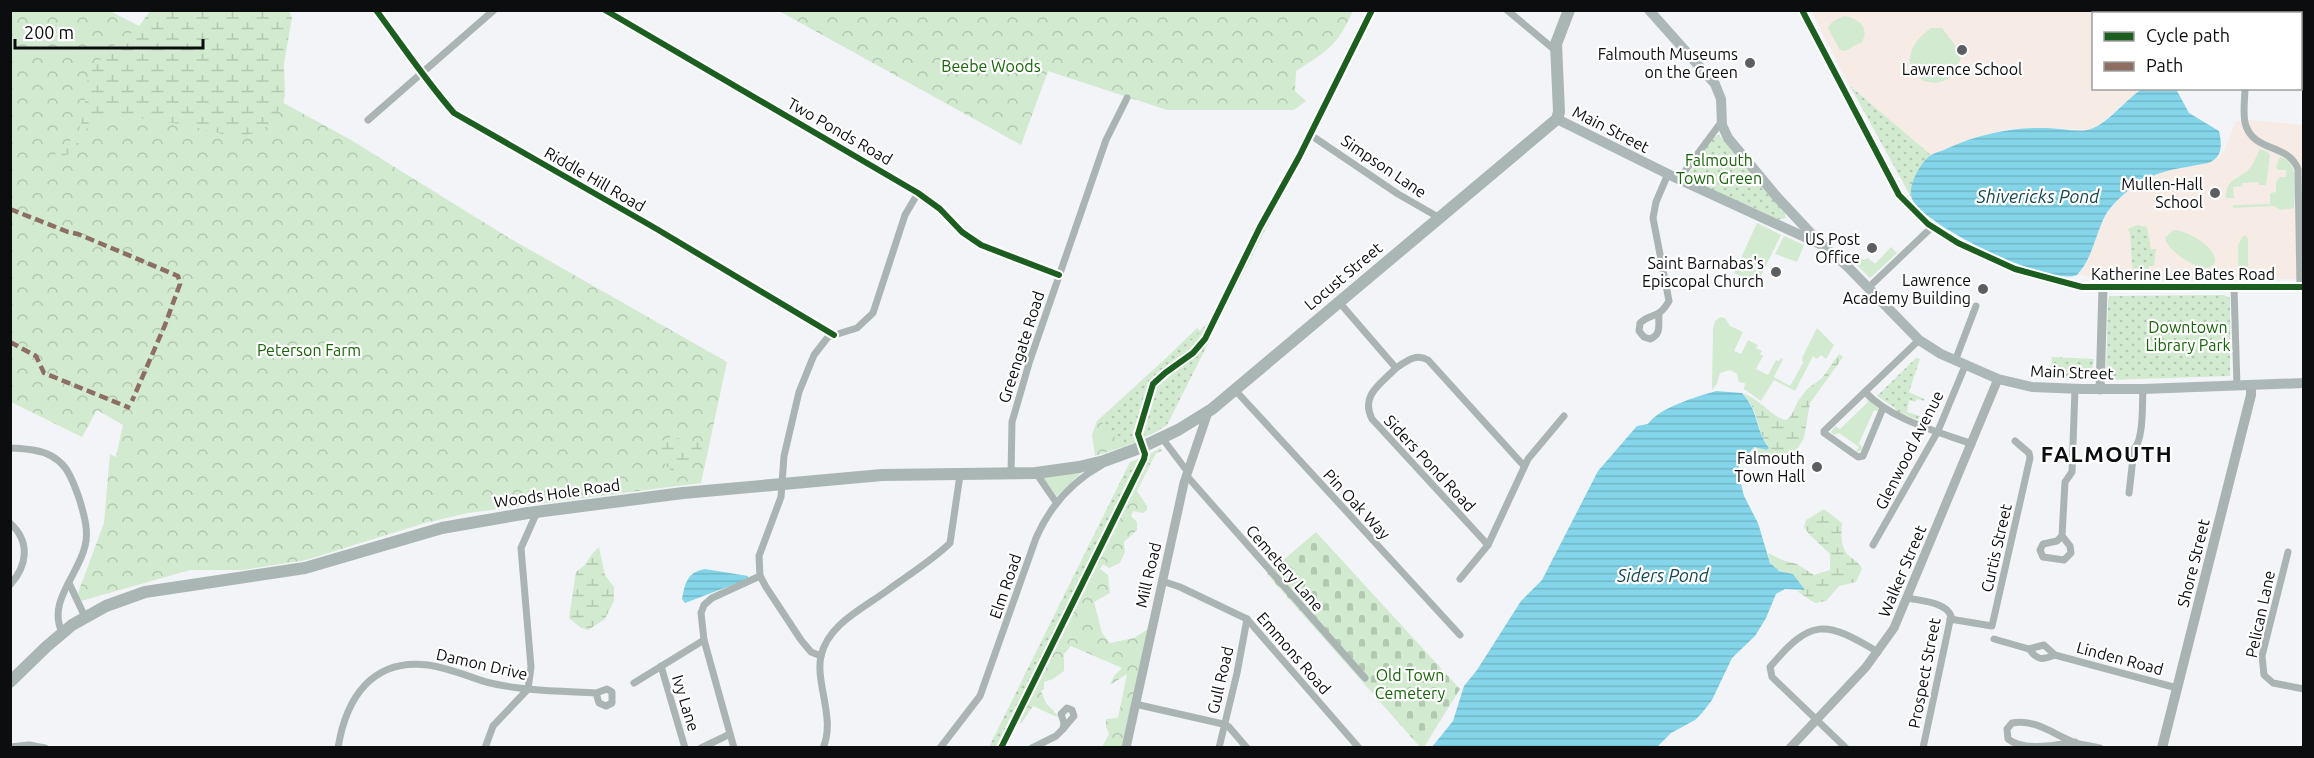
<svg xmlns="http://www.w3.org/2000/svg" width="2314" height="758" font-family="Ubuntu,sans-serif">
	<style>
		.education { fill: #f6ece5 }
		.grass { fill: #d2ead0 }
		.forest { fill: url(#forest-crowns) }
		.wetland { fill: url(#wetland-marsh) }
		.cemetery { fill: url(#cemetery-stones) }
		.park { fill: url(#park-dots) }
		.water { fill: url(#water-rules) }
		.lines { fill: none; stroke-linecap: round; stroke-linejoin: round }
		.minor { stroke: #aab5b3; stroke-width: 7 }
		.tertiary { stroke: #aab5b3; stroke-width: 9 }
		.secondary { stroke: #a8b3b2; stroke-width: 10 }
		.primary { stroke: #acb8b7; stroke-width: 10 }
		.trunk { stroke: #aab6b4; stroke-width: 12 }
		.quiet { stroke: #8d6e63; stroke-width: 4.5; stroke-dasharray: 9 4.5; stroke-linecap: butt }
		.cycleway-casing { stroke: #fff; stroke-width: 10 }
		.cycleway { stroke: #1b5e20; stroke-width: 6 }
		.poi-dot { fill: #5d5e61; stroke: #fff; stroke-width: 2 }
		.labels { text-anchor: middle; stroke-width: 4.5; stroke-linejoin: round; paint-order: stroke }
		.poi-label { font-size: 16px; fill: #0c0d0f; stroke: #fff; text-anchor: end }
		.park-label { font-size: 16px; fill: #176508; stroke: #fff }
		.street-label { font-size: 16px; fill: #0c0d0f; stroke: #fff }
		.water-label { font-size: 18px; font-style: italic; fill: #144753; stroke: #fff }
		.district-label { font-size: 22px; font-weight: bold; letter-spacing: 1.5px; fill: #0c0d0f; stroke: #fff }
	</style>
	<defs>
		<pattern id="forest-crowns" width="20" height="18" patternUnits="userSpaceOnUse" patternTransform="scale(1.5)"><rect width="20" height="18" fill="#d2ead0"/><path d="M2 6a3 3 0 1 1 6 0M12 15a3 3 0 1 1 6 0" fill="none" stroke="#b3c8b1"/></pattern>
		<pattern id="wetland-marsh" width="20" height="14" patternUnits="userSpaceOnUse" patternTransform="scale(1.5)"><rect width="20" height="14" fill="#d2ead0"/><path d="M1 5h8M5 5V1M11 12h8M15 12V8" fill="none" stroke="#b3c8b1"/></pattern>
		<pattern id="cemetery-stones" width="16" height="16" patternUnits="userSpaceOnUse" patternTransform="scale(1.5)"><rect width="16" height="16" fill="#d2ead0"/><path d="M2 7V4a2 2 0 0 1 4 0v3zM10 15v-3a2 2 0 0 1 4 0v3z" fill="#b3c8b1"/></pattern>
		<pattern id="park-dots" width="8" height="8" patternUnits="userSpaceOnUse" patternTransform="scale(1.5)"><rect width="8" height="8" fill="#d2ead0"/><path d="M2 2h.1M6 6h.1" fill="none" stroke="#b3c8b1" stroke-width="1.8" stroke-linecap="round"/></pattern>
		<pattern id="water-rules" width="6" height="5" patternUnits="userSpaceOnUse" patternTransform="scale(1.5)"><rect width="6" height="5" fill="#84d5ea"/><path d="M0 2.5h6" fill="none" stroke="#71b6c8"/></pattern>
	</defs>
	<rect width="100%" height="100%" fill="#f3f4f8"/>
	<g class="education">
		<path d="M2174 10 2175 13 2094 14V88L2155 89 2138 91 2098 126 2089 130 2049 128 2008 129 1973 138 1931 155 1850 86 1811 11Z"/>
		<path d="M2249 120 2303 125V279L2105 281 2079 274 2084 268 2104 217 2117 201 2135 184 2159 172 2215 160 2224 151 2236 121Z"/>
	</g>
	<g class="grass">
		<path d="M1844 16C1858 18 1870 27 1862 42L1845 51 1840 50 1828 28 1833 21Z"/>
		<path d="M1931 28H1942L1961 53C1960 74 1943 89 1922 80L1910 67C1908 48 1917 39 1931 28Z"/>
		<path d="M2260 149 2268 152 2270 155 2266 185H2259L2258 182 2242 183V186L2233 187 2234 198H2226C2225 178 2241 179 2250 168 2254 163 2257 155 2260 149Z"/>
		<path d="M2280 157C2300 160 2295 194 2294 208L2280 210 2274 206 2233 208V205L2270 204V193L2276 192V182L2280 177H2286V170H2278L2276 167Z"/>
		<path d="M1757 223 1781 235 1757 284 1734 273Z"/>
		<path d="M2173 230C2187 230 2217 247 2215 263 2211 267 2208 269 2202 268 2191 265 2166 249 2165 238Z"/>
		<path d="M1784 236 1804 245 1797 262 1775 254Z"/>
		<path d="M2243 236H2246L2248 239V280H2241L2238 277V245Z"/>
		<path d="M1891 247 1897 253 1870 278 1856 264 1861 257 1864 260 1868 258 1875 264Z"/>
		<path d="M1720 317 1725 318 1730 326 1743 332 1734 351 1741 354 1748 340 1758 345 1756 348 1762 351 1760 354 1763 356 1756 369 1768 375 1776 360 1779 361 1781 358 1783 359 1774 377 1790 386 1803 363 1802 358 1817 328 1834 345 1824 363 1826 359 1821 355 1817 359 1813 356 1795 391 1774 380 1761 401 1744 389 1745 383 1739 382 1737 374 1730 370 1720 373 1717 384 1712 390 1713 329 1715 321Z"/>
		<path d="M1866 398 1879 409 1878 411 1874 410 1859 443 1863 449 1858 452 1856 451 1859 447 1839 433 1834 435 1831 432 1835 426 1840 429 1868 402Z"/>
		<path d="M1082 472 1057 496 1044 479V477Z"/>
	</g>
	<g class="forest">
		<path d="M10 11H110L209 62 351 140 511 239 727 362 701 483 468 513 425 523 306 560 243 570H190L81 601 78 593 104 523 110 454 116 457 123 425 97 410 82 437 11 402Z"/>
		<path d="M779 11H1353C1336 47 1330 49 1296 71L1295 91 1306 101 1294 110H1167L1048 71 1021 145Z"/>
		<path d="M1197 328 1203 334 1137 437 1138 442 1095 456 1092 435 1097 421 1165 359Z"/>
		<path d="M1160 448 1162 451 1156 453 1137 491 1147 506V510L1143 513 1133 511 1131 516 1137 522V530L1124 542 1125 552 1120 563 1109 568 1103 564 1100 569 1108 575 1110 593 1094 602 1102 633 1110 643 1134 638 1148 629 1123 747H1102L1109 734 1106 727V719L1118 718 1127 674 1110 685 1114 676 1122 668 1071 646 1064 654V671L1053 679 1044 682V689L1041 691 1046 703 1058 716 1057 717 1033 706 1021 724 1018 718 1148 455Z"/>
	</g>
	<g class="wetland">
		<path d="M150 11H289L292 18 284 64 285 95 283 105 267 126 260 131 238 138 187 125 133 117 104 116 91 120C78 144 78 157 47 159L63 150 79 130 85 109V88L91 71 112 47 137 29Z"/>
		<path d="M1839 354 1843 357 1810 403 1804 438 1798 448 1788 456 1773 458 1764 457 1752 450 1754 447 1767 450 1769 448C1755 427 1760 411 1742 393 1761 399 1771 417 1786 420L1791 416 1798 401 1807 389 1822 378Z"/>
		<path d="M671 437 699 442 702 449C699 455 679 470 672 471L665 465C667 456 659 450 661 441Z"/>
		<path d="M1824 509 1842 523C1841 534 1840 547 1849 556 1855 561 1859 561 1862 569L1856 582 1839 586 1826 601 1815 603 1797 591H1801L1795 576C1781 569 1771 573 1768 553L1782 560 1797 564 1814 575 1830 570V554L1809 534 1804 527 1806 520Z"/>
		<path d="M599 547 605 575 614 587V601L605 619 588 630 581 628 569 618 576 572 585 565 592 554Z"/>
	</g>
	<path class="cemetery" d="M1316 532 1460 689 1424 747H1420L1267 574Z"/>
	<g class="park">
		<path d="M1850 86 1931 155C1919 169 1913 179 1911 197Z"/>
		<path d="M1719 135 1783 209 1786 218 1776 220 1689 179 1688 175 1714 136Z"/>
		<path d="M1292 160 1299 163 1167 425 1154 433 1122 446 1100 420 1202 329 1216 312Z"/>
		<path d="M2137 225 2147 227 2151 249H2156L2154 266H2149V277L2133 278 2130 233 2128 229Z"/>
		<path d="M2224 295 2230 298V376L2109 380 2106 378 2108 300 2110 296Z"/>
		<path d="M2052 357 2094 359 2091 378 2081 377V380L2050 379 2049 377Z"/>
		<path d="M1916 358 1920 359 1909 392 1924 399V401L1917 399 1915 402 1909 400 1907 412 1920 416 1918 420 1896 411 1895 408 1877 396Z"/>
		<path d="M1151 455 1005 747H989L1130 462Z"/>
	</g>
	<g class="water">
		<path d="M2142 89H2176L2189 113 2219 131C2222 144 2223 158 2208 163 2173 170 2151 170 2123 195 2113 204 2105 213 2101 225 2094 241 2090 262 2077 275 2050 287 1924 226 1912 199 1907 186 1920 163 1931 155 1936 152 1943 151 1948 148 1979 134 2012 127 2046 128 2060 128 2074 132 2087 130 2104 128 2127 98 2142 89Z"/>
		<path d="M1716 391 1742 393C1760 413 1754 427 1769 448L1767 450 1754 447 1739 466 1740 480 1744 496 1758 523 1770 563 1779 571 1793 574 1805 590 1785 589 1776 594 1766 618 1755 636 1732 658 1712 700 1702 713 1695 720 1671 733 1657 747H1432L1453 721 1464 686 1477 670 1521 601 1542 580 1598 471 1637 426 1648 424C1660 407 1696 397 1716 391Z"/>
		<path d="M705 569 748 576V579L685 603 682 599C685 582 688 572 705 569Z"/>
	</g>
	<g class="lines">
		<g class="minor">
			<path d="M376 10C402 45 426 81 454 113L655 228 834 335"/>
			<path d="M605 10 918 193 940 209 962 232 981 245 1059 275"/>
			<path d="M1507 10 1556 51"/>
			<path d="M2246 14V10"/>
			<path d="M2300 70H2304"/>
			<path d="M2245 88C2245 100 2242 115 2246 126 2255 152 2289 144 2298 169L2300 287"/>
			<path d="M368 120 494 10"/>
			<path d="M1315 138 1398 194 1438 217"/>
			<path d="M1679 179 1722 121"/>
			<path d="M1868 288 1932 227"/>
			<path d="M2234 288 2237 386"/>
			<path d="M1339 302 1396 368C1381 384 1360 395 1372 419L1488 545"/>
			<path d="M1659 315C1658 325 1662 334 1650 339L1644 337 1639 331 1640 323C1652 312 1658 320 1669 301L1653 218 1656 202 1668 174"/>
			<path d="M1955 361 1976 306"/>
			<path d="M1396 368C1407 361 1415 353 1428 360L1524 466"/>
			<path d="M1235 390 1460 635"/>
			<path d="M1865 392C1892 420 1936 431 1972 444"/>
			<path d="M1883 408 1863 456 1858 457 1824 433V431L1919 340"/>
			<path d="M1162 438 1187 471"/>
			<path d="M10 448C18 448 26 449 33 450 64 455 71 474 80 501 84 515 89 531 85 546 79 574 47 602 62 632"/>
			<path d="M1036 473 1056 502"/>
			<path d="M1011 474 1012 422 1030 360 1106 140 1127 98"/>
			<path d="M1186 475 1365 678"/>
			<path d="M2129 493 2134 449C2144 439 2142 403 2143 389"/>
			<path d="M10 523C31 542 27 566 10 585"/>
			<path d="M2062 536 2057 541 2043 544 2040 550 2043 557 2064 560 2071 553 2070 546 2062 536 2065 482 2072 472 2075 389"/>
			<path d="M1873 545 1938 431 1965 366"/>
			<path d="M2288 552 2262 656 2264 675 2273 683 2304 689"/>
			<path d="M1460 579 1488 545 1528 459 1564 416"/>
			<path d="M1162 581 1180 587 1247 619 1359 748"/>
			<path d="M69 583 85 617"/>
			<path d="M1908 598C1921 601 1946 602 1951 616L1923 748"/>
			<path d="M1950 619 1992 626 2030 458 2029 453 2015 441"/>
			<path d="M1994 639 2029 649 2044 645 2055 655 2177 688"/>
			<path d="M2029 649C2038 661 2042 660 2055 655"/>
			<path d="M821 656 811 652 801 640 766 587 760 576 759 556 781 497 784 456 799 392 814 355 828 337 857 328 873 313 905 215 918 193"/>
			<path d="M661 666 685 748"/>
			<path d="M634 683 704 640"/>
			<path d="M1135 704 1223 724 1229 727 1247 748"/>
			<path d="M1067 708 1072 710 1074 716 1063 729 1064 723 1061 714Z"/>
			<path d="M2075 742C2056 745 2024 752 2008 739L2007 729 2012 723C2035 718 2056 736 2076 743 2083 745 2092 746 2100 748"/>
			<path d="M10 747 29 745 45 748"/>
			<path d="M338 748C346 698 372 658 428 665 449 668 467 676 486 682 521 691 560 691 596 693L607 689 612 692V703L606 706 599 703 596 693"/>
			<path d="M485 748 493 726 528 689 531 667 521 548 537 512"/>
			<path d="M701 748 730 734"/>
			<path d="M734 748 704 640 701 613 704 605 712 598 760 576"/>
			<path d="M823 748C836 719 815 683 821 656 828 624 864 608 888 590 907 576 934 559 950 543L960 475"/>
			<path d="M940 748 980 696 1036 538C1050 506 1071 482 1102 465"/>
			<path d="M1032 748 1056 736 1063 729"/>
			<path d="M1219 748 1237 673 1247 619"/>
			<path d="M1846 748 1772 677 1770 667C1811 618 1825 620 1878 652"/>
		</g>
		<g class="tertiary">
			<path d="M1802 10 1899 195 1928 224 1958 243 2015 269 2082 287H2304"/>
			<path d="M2100 390 2103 288"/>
			<path d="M1126 748 1184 483 1208 412"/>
			<path d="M1790 748 1866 667 1894 628 1998 379"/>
		</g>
		<path class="secondary" d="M2162 748 2251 395V385"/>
		<g class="primary">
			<path d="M1649 10 1715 84 1721 99 1722 125 1728 138 1777 197 1819 242"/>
			<path d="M1557 119 1674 177 1822 245 1847 266 1919 340 1941 354 1998 379 2032 387 2082 389H2143L2304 383"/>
		</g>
		<path class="trunk" d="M10 682 46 647 72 625 106 606 145 592 305 568 442 528 528 513 683 493 882 475 1036 473 1079 467 1104 461 1142 447 1178 430 1212 409 1557 119 1559 112 1556 44 1569 10"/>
		<g class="quiet">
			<path d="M10 209 68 232 78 234 178 276 180 284 165 325 132 401"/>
			<path d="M10 342 36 356 44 373 130 408"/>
		</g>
		<g class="cycleway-casing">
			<g id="cycleway">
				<path d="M376 10C402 45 426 81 454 113L655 228 834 335"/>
				<path d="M605 10 918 193 940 209 962 232 981 245 1059 275"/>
				<path d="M1802 10 1899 195 1928 224 1958 243 2015 269 2082 287H2304"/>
				<path d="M1001 748 1144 459 1145 454 1138 434 1153 384 1165 373 1193 353 1205 339 1260 227 1299 157 1372 10"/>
			</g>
		</g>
		<use href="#cycleway" class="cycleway"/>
	</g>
	<g class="poi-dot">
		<circle cx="1962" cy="50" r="6"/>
		<circle cx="1750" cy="63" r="6"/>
		<circle cx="2215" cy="193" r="6"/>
		<circle cx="1872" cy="248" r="6"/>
		<circle cx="1776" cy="272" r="6"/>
		<circle cx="1983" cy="289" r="6"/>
		<circle cx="1817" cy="467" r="6"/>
	</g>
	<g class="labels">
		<g class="poi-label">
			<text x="1738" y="60">Falmouth Museums<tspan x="1738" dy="18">on the Green</tspan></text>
			<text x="1962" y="75" text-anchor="middle">Lawrence School</text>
			<text x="2203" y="190">Mullen-Hall<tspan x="2203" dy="18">School</tspan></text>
			<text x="1860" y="245">US Post<tspan x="1860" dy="18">Office</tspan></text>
			<text x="1764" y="269">Saint Barnabas's<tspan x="1764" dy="18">Episcopal Church</tspan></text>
			<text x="1971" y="286">Lawrence<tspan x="1971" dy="18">Academy Building</tspan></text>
			<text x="1805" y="464">Falmouth<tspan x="1805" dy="18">Town Hall</tspan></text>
		</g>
		<g class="park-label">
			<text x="991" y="72">Beebe Woods</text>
			<text x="1719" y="166">Falmouth<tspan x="1719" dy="18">Town Green</tspan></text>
			<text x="2188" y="333">Downtown<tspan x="2188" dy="18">Library Park</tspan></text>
			<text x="309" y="356">Peterson Farm</text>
			<text x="1410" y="681">Old Town<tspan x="1410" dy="18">Cemetery</tspan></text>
		</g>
		<g class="street-label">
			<text transform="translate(1611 129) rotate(27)" y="6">Main Street</text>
			<text transform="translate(840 131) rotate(30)" y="6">Two Ponds Road</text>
			<text transform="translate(1384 166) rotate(34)" y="6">Simpson Lane</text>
			<text transform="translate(595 179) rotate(30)" y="6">Riddle Hill Road</text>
			<text x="2183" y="280">Katherine Lee Bates Road</text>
			<text transform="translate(1343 276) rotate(-40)" y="6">Locust Street</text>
			<text transform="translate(1021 347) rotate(-72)" y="6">Greengate Road</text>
			<text transform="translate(2072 372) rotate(2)" y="6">Main Street</text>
			<text transform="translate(1909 450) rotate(-63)" y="6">Glenwood Avenue</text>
			<text transform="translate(1430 463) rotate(47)" y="6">Siders Pond Road</text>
			<text transform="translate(557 493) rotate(-8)" y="6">Woods Hole Road</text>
			<text transform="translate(1357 504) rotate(47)" y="6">Pin Oak Way</text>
			<text transform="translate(1996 548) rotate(-77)" y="6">Curtis Street</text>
			<text transform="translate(2193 563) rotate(-76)" y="6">Shore Street</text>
			<text transform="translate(1285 568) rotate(49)" y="6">Cemetery Lane</text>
			<text transform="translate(1902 571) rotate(-67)" y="6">Walker Street</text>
			<text transform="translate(1148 575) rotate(-77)" y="6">Mill Road</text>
			<text transform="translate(1005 586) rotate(-71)" y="6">Elm Road</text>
			<text transform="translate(2260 614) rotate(-78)" y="6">Pelican Lane</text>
			<text transform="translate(1294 653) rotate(49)" y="6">Emmons Road</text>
			<text transform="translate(2120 658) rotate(15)" y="6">Linden Road</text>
			<text transform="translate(482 664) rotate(13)" y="6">Damon Drive</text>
			<text transform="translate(1924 673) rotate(-79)" y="6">Prospect Street</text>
			<text transform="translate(1220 680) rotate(-77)" y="6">Gull Road</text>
			<text transform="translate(686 703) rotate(73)" y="6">Ivy Lane</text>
		</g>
		<g class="water-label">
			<text x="2038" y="203">Shivericks Pond</text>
			<text x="1663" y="582">Siders Pond</text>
		</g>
		<g class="district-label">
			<text x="2107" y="462">FALMOUTH</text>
		</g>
	</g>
	<rect width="2314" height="758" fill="none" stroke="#0c0d0f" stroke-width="24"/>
	<rect x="2092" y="12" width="210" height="78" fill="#ffffff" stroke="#9e9e9f" stroke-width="1.5"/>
	<rect x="2104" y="32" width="30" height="9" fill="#1b5e20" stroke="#9e9e9f" stroke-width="1.5"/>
	<text x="2146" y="42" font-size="18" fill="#0c0d0f">Cycle path</text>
	<rect x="2104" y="62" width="30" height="9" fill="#8d6e63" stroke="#9e9e9f" stroke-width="1.5"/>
	<text x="2146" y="72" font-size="18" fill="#0c0d0f">Path</text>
	<path d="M15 39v9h188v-9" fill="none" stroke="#0c0d0f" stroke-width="3"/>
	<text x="24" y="39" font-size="18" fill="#0c0d0f" stroke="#ffffff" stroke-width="4.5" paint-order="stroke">200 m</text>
</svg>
